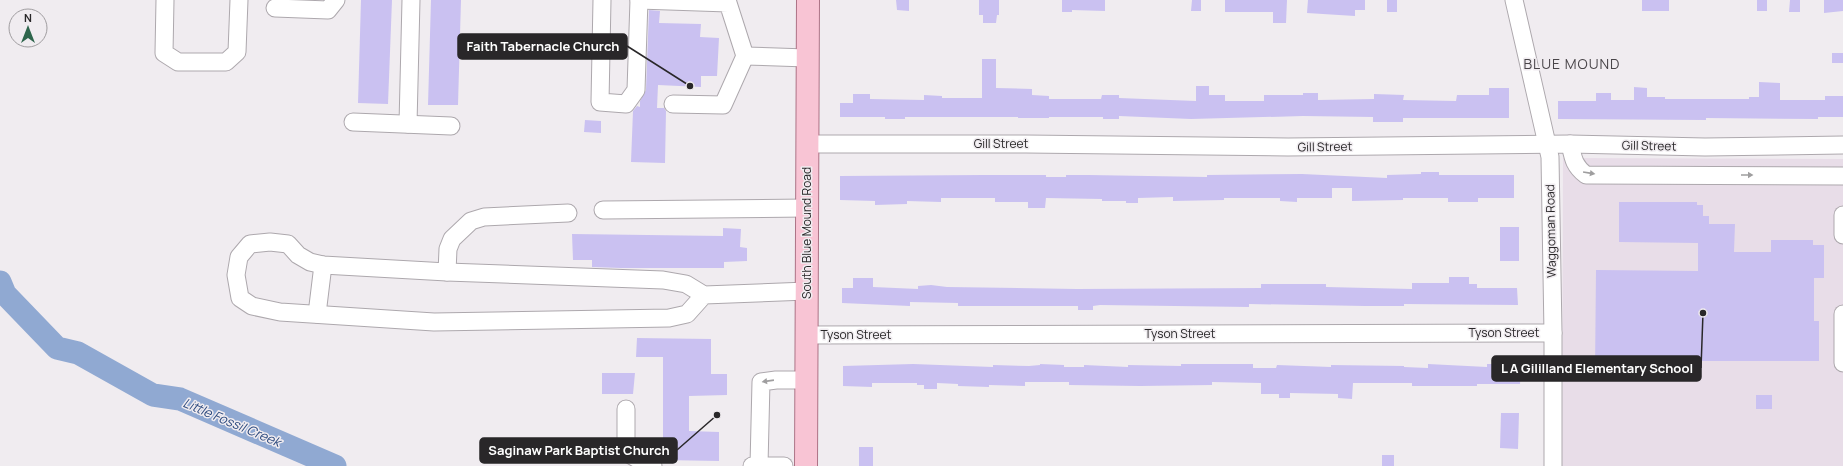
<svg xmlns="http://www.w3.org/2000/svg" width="1843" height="466" font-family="Manrope,sans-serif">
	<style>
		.built { fill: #e8dde8 }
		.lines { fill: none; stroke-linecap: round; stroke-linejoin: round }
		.river { stroke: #90a9d2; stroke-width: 23 }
		.building { fill: #cac1f1 }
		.minor-casing { stroke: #ada8ad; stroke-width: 19 }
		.major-casing { stroke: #ad7386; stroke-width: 24 }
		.minor { stroke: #fff; stroke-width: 17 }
		.major { stroke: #f8c4d4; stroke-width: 22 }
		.oneway { fill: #9f9e9f }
		.labels { text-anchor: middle; stroke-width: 3; stroke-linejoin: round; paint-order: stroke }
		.street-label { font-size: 12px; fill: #292729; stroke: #f0ecf0 }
		.water-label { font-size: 13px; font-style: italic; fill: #2a487d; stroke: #f0ecf0 }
		.quarter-label { font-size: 14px; letter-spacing: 1px; fill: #494549; stroke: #f0ecf0 }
		.leader { fill: none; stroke: #292729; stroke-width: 1.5 }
		.callout-dot { fill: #292729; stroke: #f0ecf0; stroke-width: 1.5 }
		.callout { fill: #292729; stroke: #292729; stroke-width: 1.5 }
		.callout-label { font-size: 13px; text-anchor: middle; font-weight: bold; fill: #fff }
	</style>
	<rect width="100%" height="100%" fill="#f0ecf0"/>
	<path class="built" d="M1563 158 1843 159V466H1562Z"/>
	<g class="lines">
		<path class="river" d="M0 282 5 294 57 348 78 353 153 395 180 399 335 466"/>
	</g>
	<g class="building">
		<path d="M361 0H392L388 104 358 103Z"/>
		<path d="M431 0H461L458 105H428Z"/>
		<path d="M896 0H909V11L897 10Z"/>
		<path d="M979 0H999V15H997L996 23H983V15H979Z"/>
		<path d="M1062 0H1105V11L1072 10V12H1062Z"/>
		<path d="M1192 0H1201V11H1191Z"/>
		<path d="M1225 0H1287L1286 23H1273V12H1225Z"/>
		<path d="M1308 0H1365V10H1355V16L1307 13Z"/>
		<rect x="1387" y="0" width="10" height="12"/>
		<rect x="1642" y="0" width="27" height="11"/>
		<rect x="1757" y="0" width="10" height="11"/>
		<path d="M1790 0H1800V12H1789Z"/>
		<path d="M1824 0H1843V11L1824 13Z"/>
		<path d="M649 10 660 11 659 23 701 24 700 37 719 38 717 76H701V87L658 85 657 108H664L666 111 665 163 631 162 633 111 637 106 640 107V101L646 90Z"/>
		<rect x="1832" y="53" width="11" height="10"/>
		<path d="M982 59H996V88L1032 89V95L1049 96V99H1101L1102 95H1119V98L1196 101V86H1209V95H1225V101H1264V95H1303V93H1318V100L1374 99V94L1404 95 1403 100 1456 101 1457 95H1489V88H1509V118H1403V122H1373V117L1303 116 1191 119 1119 116V119H1103V117H1049V118H1018V117H905V119H885V117H840V103H853V94H870V99L924 100V95L942 96V98H982Z"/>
		<path d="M1759 82 1780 83V100H1825V96H1843V117H1818V119L1706 118V120L1558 119V101H1596V93H1611V100H1634V87L1647 88V97H1665V99H1749V97H1759Z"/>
		<path d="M585 120 601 121V133L584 132Z"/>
		<path d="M1421 172H1439V175H1514V198H1478V202H1448V198H1403V200L1352 201V188H1332V198H1297V202L1280 201V198H1224V200L1173 201V197L1138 198V203H1126V201H1102V199L1046 198 1045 208H1028V202H995V198H941V202L907 201V204L875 205V201L840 200V176L983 175H1046V177H1066V175H1089L1207 177V175L1302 174 1387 178V175L1421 174Z"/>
		<path d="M1619 202H1697V205H1703V216H1709V224H1735L1734 252H1771V240H1813V245H1824V278H1814V321H1819V361H1698V369H1614V372H1595L1596 270 1698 271V243L1619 242Z"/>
		<rect x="1500" y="227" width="19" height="34"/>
		<path d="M723 228 741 229 740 247 747 248V261L724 262V268H621L592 267V260H573L572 234 723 236Z"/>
		<path d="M1449 277H1469V284H1477V288H1517L1518 305 1404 304V306H1365L1249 304V307L1100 305 1093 306V310H1078V306H958V303L910 302V306L842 303V288H853V278H873V287L918 289V286L931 285 947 287 1077 289 1261 288V284H1326V287L1412 289V283H1449Z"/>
		<path d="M637 338 711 339V374H727V395L689 396V431L719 432V461L663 460V357H636Z"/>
		<path d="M913 364 993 367V365L1029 366 1040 365V364L1064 365V367H1084V365L1128 367V365L1181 366V364H1253V368H1276L1277 365 1331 367V365L1404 366V367L1428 368V364L1487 367V364H1505V368H1521L1520 384H1477V386H1412V383H1353L1352 399 1338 398V394L1290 393V398H1279V394H1261V383L1212 382V385L1140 386 1069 385V382H1025V386L989 385V387L958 386V384L937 383V389H924V385H917V383H872V387L843 386V366Z"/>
		<path d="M602 373H635L633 394H602Z"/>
		<rect x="1756" y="395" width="16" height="14"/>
		<path d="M1501 413H1519L1518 449 1500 448Z"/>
		<rect x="859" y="447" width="14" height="19"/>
		<rect x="1382" y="455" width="12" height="11"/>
	</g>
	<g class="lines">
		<g class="minor-casing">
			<g id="minor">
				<path d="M165 0 164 53 178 62H226L237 52 239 0"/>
				<path d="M602 0 600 102 626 104 636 90 639 0"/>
				<path d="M639 0 728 3 745 56 723 105 673 104"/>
				<path d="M1514 0 1550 157 1553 333V466"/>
				<path d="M275 8 328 10 336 0"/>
				<path d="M745 56 807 58"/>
				<path d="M353 122 451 126"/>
				<path d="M408 124 411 0"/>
				<path d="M806 144H1026L1288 147 1570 144 1705 147 1843 145"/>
				<path d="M1570 144C1573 158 1574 166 1586 175L1843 176"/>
				<path d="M603 210 807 208"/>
				<path d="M1843 215V235"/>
				<path d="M447 272 448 249 452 239 471 221 484 217 568 213"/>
				<path d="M704 295 687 314 669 318 434 322 280 312 252 306 240 298 236 275 239 257 250 244 270 242 288 244 298 255 310 262 323 265 447 272 663 280 686 284 704 295 807 291"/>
				<path d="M317 314 323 265"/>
				<path d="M1843 314V363"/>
				<path d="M807 335 1553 333"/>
				<path d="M626 409V445L629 454 646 464 653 466"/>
				<path d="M759 465 761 382 776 380H807"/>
				<path d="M752 466H784"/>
			</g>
		</g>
		<g class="major-casing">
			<path id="major" d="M806 466 808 0"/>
		</g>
		<use href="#minor" class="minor"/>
		<use href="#major" class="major"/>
	</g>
	<defs><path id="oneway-solid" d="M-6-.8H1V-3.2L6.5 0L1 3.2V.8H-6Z"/></defs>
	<g class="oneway">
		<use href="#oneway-solid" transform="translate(1589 173) rotate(9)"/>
		<use href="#oneway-solid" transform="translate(1747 175)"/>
		<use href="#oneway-solid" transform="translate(768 381) rotate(172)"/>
	</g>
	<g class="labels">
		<g class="street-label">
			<text x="1001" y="148">Gill Street</text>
			<text transform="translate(1649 146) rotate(1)" y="4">Gill Street</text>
			<text transform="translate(1325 147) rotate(-1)" y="4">Gill Street</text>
			<text transform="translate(1551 231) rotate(-91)" y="4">Waggoman Road</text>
			<text transform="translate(807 233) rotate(-90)" y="4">South Blue Mound Road</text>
			<text x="1504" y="337">Tyson Street</text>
			<text x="1180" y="338">Tyson Street</text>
			<text x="856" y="339">Tyson Street</text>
		</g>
		<g class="water-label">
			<text transform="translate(232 422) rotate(23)" y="5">Little Fossil Creek</text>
		</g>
		<g class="quarter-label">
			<text x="1572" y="69">BLUE MOUND</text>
		</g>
	</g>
	<path class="leader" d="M690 86L627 46M1703 313L1701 368M717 415L677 450"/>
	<g class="callout-dot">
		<circle cx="690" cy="86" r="4"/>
		<circle cx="1703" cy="313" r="4"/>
		<circle cx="717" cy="415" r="4"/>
	</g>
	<g class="callout">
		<rect x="458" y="34" width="169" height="25" rx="4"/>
		<rect x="1492" y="356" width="209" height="25" rx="4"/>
		<rect x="480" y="438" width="197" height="25" rx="4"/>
	</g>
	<g class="callout-label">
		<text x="543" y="51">Faith Tabernacle Church</text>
		<text x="1597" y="373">L A Gililland Elementary School</text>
		<text x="579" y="455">Saginaw Park Baptist Church</text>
	</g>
	<g transform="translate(28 28)"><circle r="19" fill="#f0ecf0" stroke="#a09da0"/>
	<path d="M0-3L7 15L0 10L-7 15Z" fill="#2e654c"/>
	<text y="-6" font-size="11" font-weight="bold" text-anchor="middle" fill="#292729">N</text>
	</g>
</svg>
